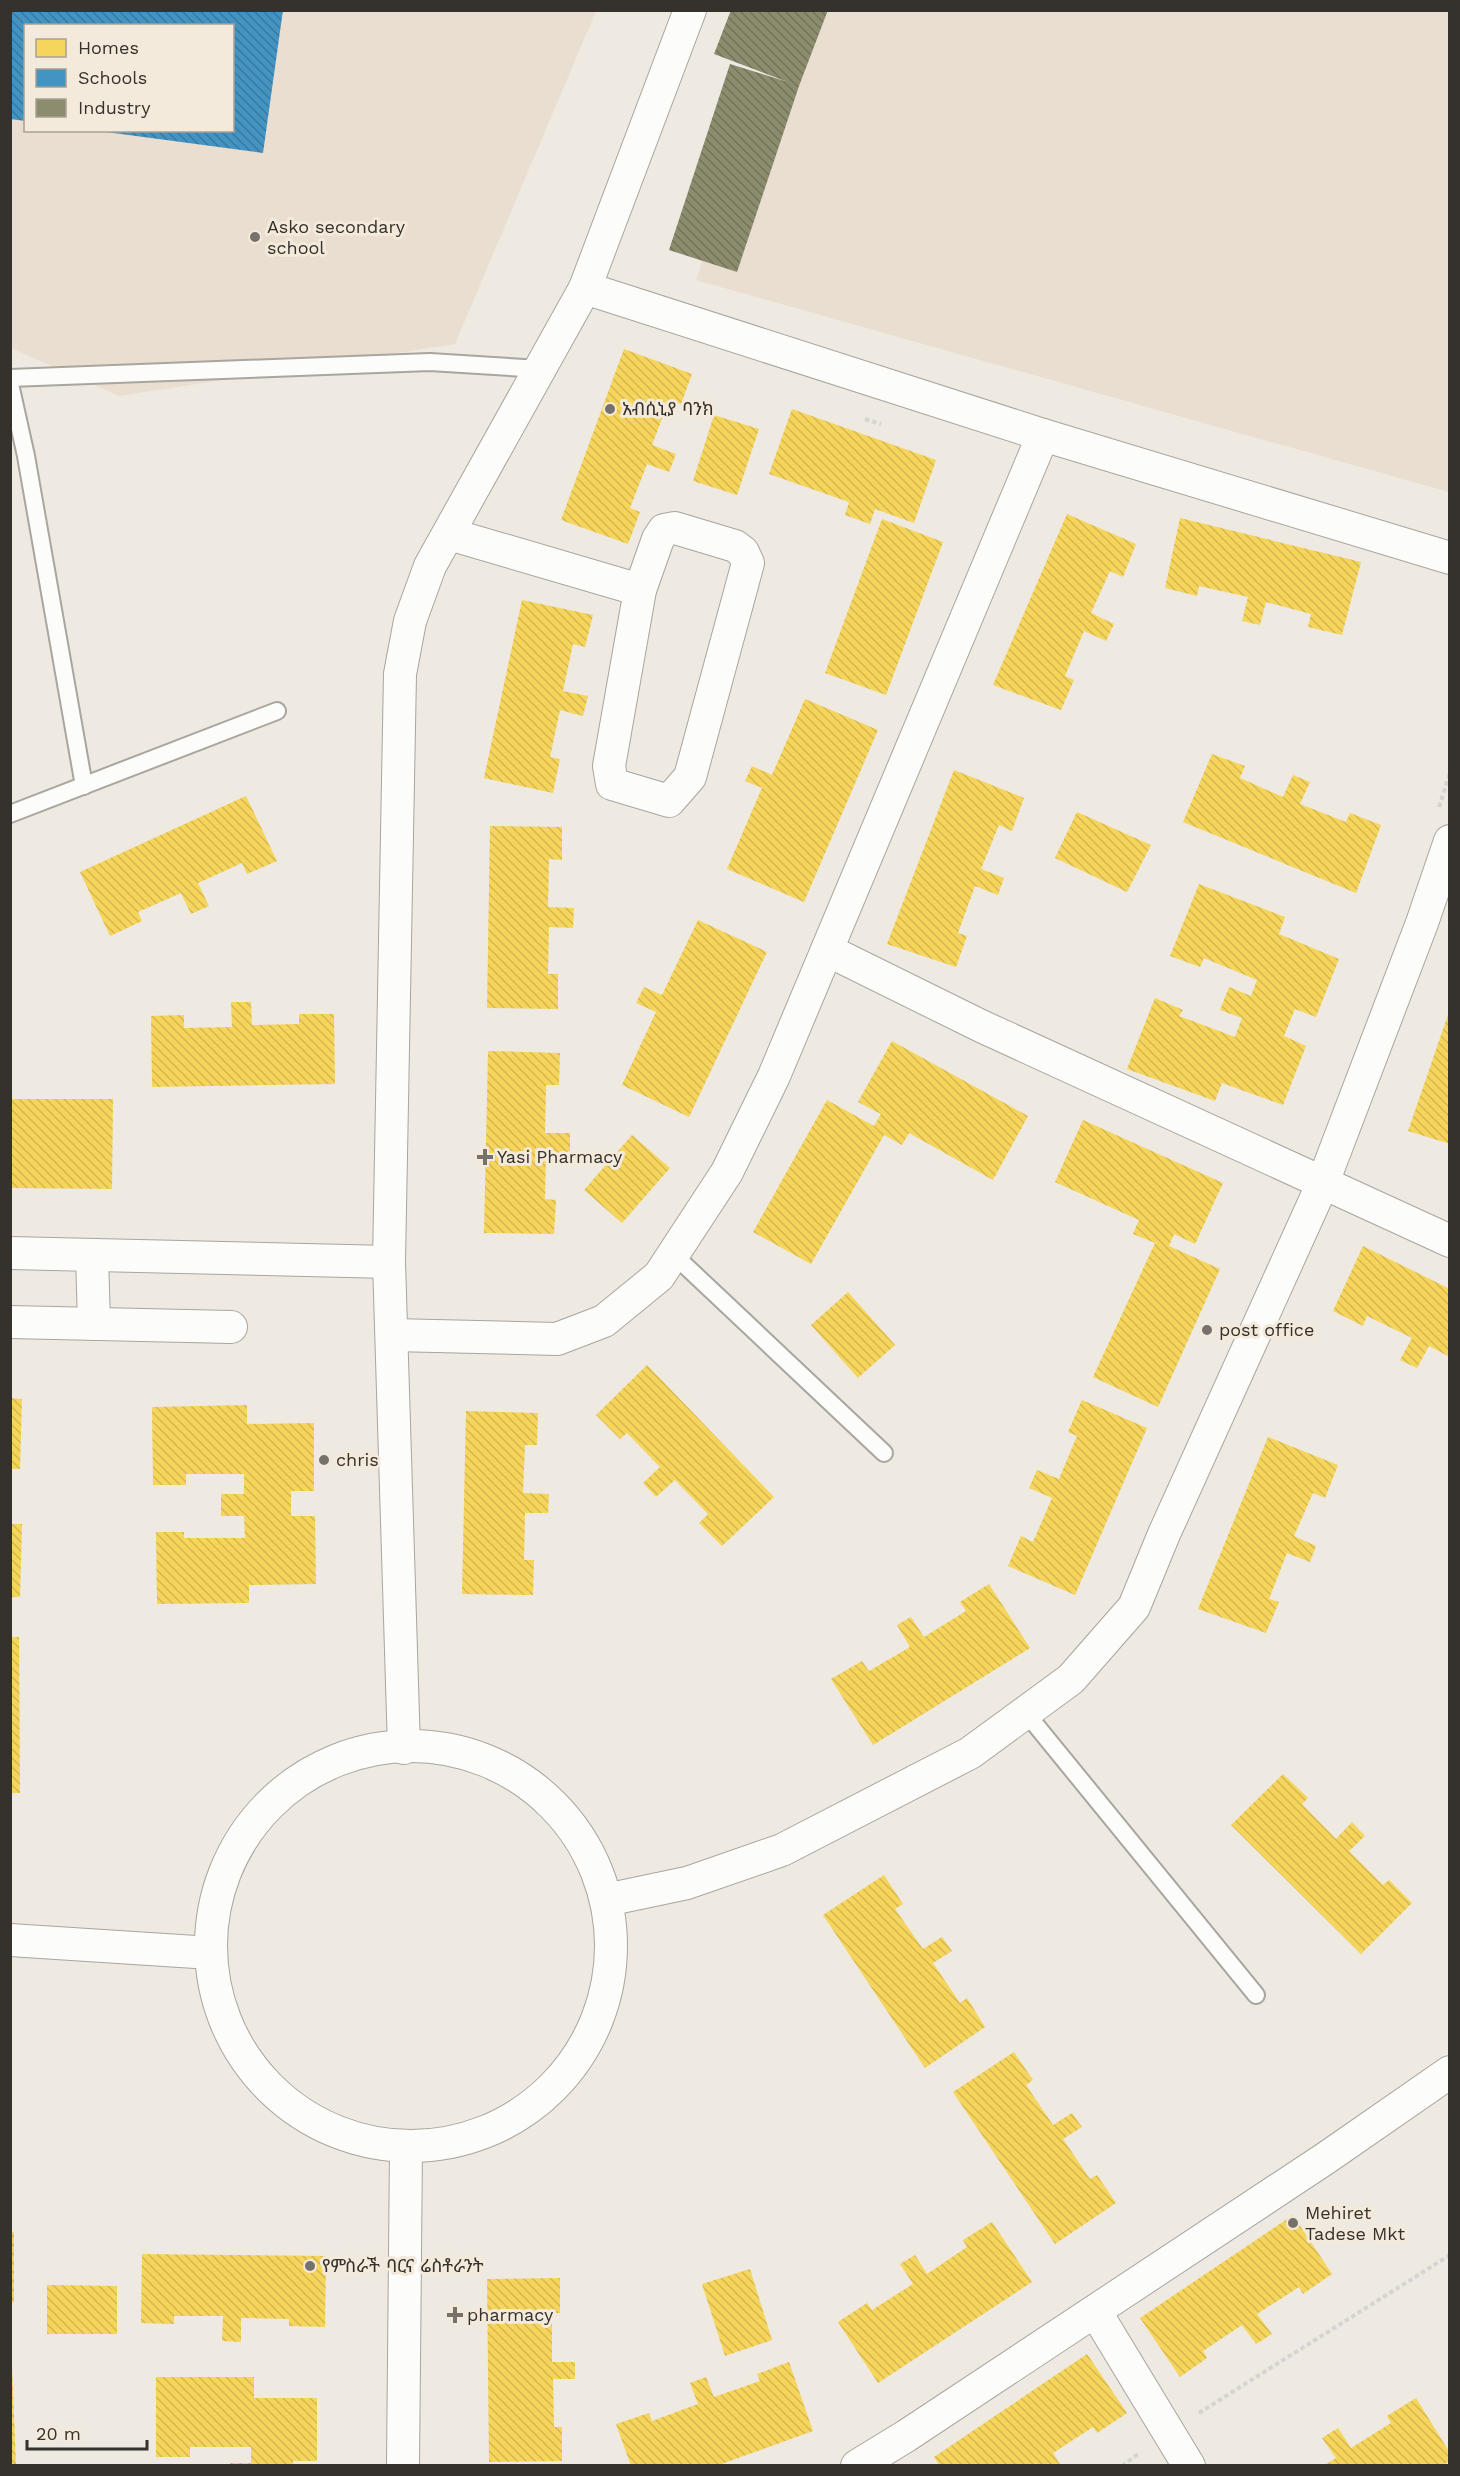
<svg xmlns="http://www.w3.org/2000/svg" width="1460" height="2476" font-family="'Work Sans','Noto Sans Ethiopic',sans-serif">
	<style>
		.built { fill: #e9ded0; fill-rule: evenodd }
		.homes { fill: url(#homes-back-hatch) }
		.schools { fill: url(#schools-back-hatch) }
		.industry { fill: url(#industry-back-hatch) }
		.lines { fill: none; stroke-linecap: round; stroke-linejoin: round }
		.service-casing { stroke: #a9a59f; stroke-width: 20 }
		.minor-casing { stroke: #a9a59f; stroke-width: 34 }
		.path { stroke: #d5d4d2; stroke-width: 4; stroke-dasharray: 4.5 3; stroke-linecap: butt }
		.service { stroke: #fcfcfa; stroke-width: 16 }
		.minor { stroke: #fcfcfa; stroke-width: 32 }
		.poi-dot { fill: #76716b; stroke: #f4eadb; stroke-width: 2 }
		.labels { text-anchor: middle; stroke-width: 6; stroke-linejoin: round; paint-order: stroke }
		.poi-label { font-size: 18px; fill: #35312c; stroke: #f4eadb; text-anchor: start }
	</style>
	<defs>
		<pattern id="homes-back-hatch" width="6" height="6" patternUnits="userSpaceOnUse" patternTransform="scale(1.5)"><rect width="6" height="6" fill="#f6d55c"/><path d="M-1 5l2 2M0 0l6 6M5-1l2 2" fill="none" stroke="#d4b750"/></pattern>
		<pattern id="schools-back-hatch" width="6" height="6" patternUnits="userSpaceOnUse" patternTransform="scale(1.5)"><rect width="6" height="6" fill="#4393c3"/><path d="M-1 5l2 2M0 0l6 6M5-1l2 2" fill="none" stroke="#39799f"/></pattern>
		<pattern id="industry-back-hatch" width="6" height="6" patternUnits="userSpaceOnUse" patternTransform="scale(1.5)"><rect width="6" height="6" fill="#8c8c6e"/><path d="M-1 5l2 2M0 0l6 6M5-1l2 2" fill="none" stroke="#73735b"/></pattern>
	</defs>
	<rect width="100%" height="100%" fill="#eee9e1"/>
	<g class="built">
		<path d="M11 11H596L455 344 119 396 11 348ZM26 26H232V130H26Z"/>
		<path d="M787 11H1449V492L696 280Z"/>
	</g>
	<g class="homes">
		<path d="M624 349 692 374 681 404 669 400 652 445 676 454 669 472 647 464 630 508 640 512 628 544 561 520Z"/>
		<path d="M792 409 936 460 914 523 875 509 870 524 845 515 849 502 769 474Z"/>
		<path d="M714 415 759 429 737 495 693 481Z"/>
		<path d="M1067 514 1136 544 1123 577 1110 571 1091 613 1114 624 1106 641 1084 631 1065 676 1074 680 1061 710 993 685Z"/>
		<path d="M1180 518 1361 562 1342 635 1308 627 1311 614 1266 602 1260 625 1242 621 1248 597 1199 586 1197 596 1165 588Z"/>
		<path d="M882 519 943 542 886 695 825 673Z"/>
		<path d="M522 600 593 615 585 647 573 644 563 691 588 696 583 716 560 710 550 757 560 759 553 793 484 778Z"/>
		<path d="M805 699 878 730 804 902 727 869 762 788 745 781 752 766 772 775Z"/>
		<path d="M1212 754 1245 766 1240 778 1283 797 1293 775 1310 782 1300 804 1346 822 1350 813 1381 825 1356 893 1183 822Z"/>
		<path d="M954 770 1024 798 1012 831 999 825 981 869 1004 878 998 895 975 886 958 933 967 936 956 967 887 944Z"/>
		<path d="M246 796 277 861 247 874 242 863 198 883 209 906 191 914 181 893 138 912 142 921 110 936 80 872Z"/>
		<path d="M1077 812 1151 845 1127 892 1055 858Z"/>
		<path d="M490 826 562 827V860L549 859 548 907 574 908 573 928 549 927 548 974H558V1009L487 1008Z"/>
		<path d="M1199 884 1285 917 1279 934 1339 959 1316 1017 1295 1009 1284 1036 1306 1046 1283 1105 1222 1083 1215 1101 1127 1069 1155 998 1183 1010 1179 1016 1235 1037 1242 1018 1220 1010 1229 987 1251 996 1257 980 1204 958 1200 967 1170 956Z"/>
		<path d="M698 920 767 952 689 1117 622 1085 656 1012 636 1003 644 987 662 995Z"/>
		<path d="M231 1002H251L252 1025 299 1024V1014H334L335 1084 152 1087 151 1016 184 1015V1028L232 1027Z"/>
		<path d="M1449 1012H1450V1144L1408 1131Z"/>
		<path d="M892 1041 1028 1116 993 1180 909 1133 902 1145 884 1135 811 1264 753 1232 827 1100 874 1126 881 1114 858 1102Z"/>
		<path d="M488 1051 560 1053 559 1085H546L545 1133H570V1153H546L545 1199 556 1200 554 1234 484 1233Z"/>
		<path d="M10 1099H113L112 1189 10 1188Z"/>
		<path d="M1083 1120 1223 1183 1195 1244 1174 1234 1169 1246 1220 1269 1158 1407 1093 1377 1155 1243 1133 1234 1139 1220 1055 1182Z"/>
		<path d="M632 1135 670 1168 622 1223 584 1190Z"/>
		<path d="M1363 1246 1450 1289V1357L1429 1346 1417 1368 1400 1360 1412 1338 1367 1316 1363 1326 1333 1311Z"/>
		<path d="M848 1292 895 1345 858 1378 811 1325Z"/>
		<path d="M647 1365 774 1497 722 1546 699 1523 708 1514 675 1480 656 1497 643 1483 660 1467 627 1433 620 1439 596 1415Z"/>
		<path d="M10 1398 22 1399 20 1469H10Z"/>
		<path d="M1082 1400 1147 1428 1075 1595 1008 1566 1021 1536 1033 1542 1052 1498 1029 1488 1037 1470 1059 1479 1077 1436 1068 1432Z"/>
		<path d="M247 1405V1424L314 1423V1491H291V1516H315L316 1584 249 1585V1603L157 1604 156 1532H184V1538H245L244 1516H221V1494H244V1474H186V1485H153L152 1407Z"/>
		<path d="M466 1411 538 1413 537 1445H525L523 1493 549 1494 548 1513H525L524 1560H534L533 1595 462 1594Z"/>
		<path d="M1268 1437 1338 1465 1325 1498 1313 1493 1294 1536 1316 1546 1310 1562 1287 1553 1269 1599 1279 1602 1266 1633 1198 1609Z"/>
		<path d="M10 1524H22L20 1597H10Z"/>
		<path d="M989 1584 1030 1648 873 1745 831 1679 862 1661 869 1671 910 1647 897 1625 911 1617 924 1637 966 1611 960 1602Z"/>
		<path d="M10 1637H19L20 1793H10Z"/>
		<path d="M1283 1774 1308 1798 1302 1804 1336 1839 1352 1822 1365 1836 1349 1851 1383 1885 1389 1880 1412 1903 1361 1954 1231 1825Z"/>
		<path d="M884 1875 903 1904 895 1909 923 1949 942 1937 952 1951 933 1963 960 2003 967 1998 985 2027 925 2068 823 1915Z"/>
		<path d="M1014 2052 1033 2080 1026 2085 1053 2125 1072 2113 1082 2127 1063 2139 1090 2179 1097 2175 1116 2203 1055 2244 953 2092Z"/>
		<path d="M1293 2215 1332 2274 1303 2294 1299 2287 1257 2314 1272 2334 1256 2344 1242 2325 1203 2351 1207 2358 1180 2377 1140 2318Z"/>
		<path d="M992 2222 1032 2282 878 2383 838 2322 867 2303 872 2310 913 2284 900 2264 915 2255 927 2274 967 2247 963 2240Z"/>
		<rect x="10" y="2232" width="4" height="70"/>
		<path d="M142 2254 326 2256 325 2327 289 2326V2319L241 2318V2342L222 2341 223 2316H174V2324L141 2323Z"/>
		<path d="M750 2269 772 2340 725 2356 702 2284Z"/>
		<path d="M560 2278V2313H552V2362H575V2379H553L554 2427H562V2461L489 2462 487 2279Z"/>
		<path d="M47 2285 117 2286V2334H47Z"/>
		<path d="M1087 2354 1127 2413 1097 2433 1093 2427 1053 2453 1061 2466H1038L1036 2463 1032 2466H940L934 2457Z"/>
		<path d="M789 2362 813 2431 716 2466H631L616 2424 649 2413 652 2421 698 2404 690 2383 706 2377 714 2397 760 2381 757 2374Z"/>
		<path d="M10 2365H12L16 2466H10Z"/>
		<path d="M156 2377H254V2398H317V2461H293V2466H230V2463H251V2447H190V2457H156Z"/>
		<path d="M1416 2398 1450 2453V2461L1441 2466H1323L1336 2458 1322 2438 1338 2428 1351 2448 1391 2423 1387 2416Z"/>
	</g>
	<path class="schools" d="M10 10H283L263 153 106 132 232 130V26H26V121L10 119Z"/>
	<path class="industry" d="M731 10H828L799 86 737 272 669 250 730 64 788 82 714 54Z"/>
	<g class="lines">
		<g class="service-casing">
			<g id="service">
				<path d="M10 378 430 362 540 369"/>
				<path d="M10 384 26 456 84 786"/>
				<path d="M10 814 277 711"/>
				<path d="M673 1254 884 1453"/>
				<path d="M1026 1713 1256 1995"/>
			</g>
		</g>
		<g class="minor-casing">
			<g id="minor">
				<path d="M585 288 1043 435 1450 558"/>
				<path d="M675 528 735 546 743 552 748 563 690 777 669 801 612 784 609 766 640 590 658 539 664 530Z"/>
				<path d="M449 534 640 590"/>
				<path d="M827 950 981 1026 1450 1241"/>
				<path d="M10 1253 389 1262"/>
				<path d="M92 1255 94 1324"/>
				<path d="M10 1322 231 1327"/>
				<path d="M392 1335 557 1339 604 1321 659 1276 727 1172 774 1076 1043 435"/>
				<circle cx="411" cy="1946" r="200"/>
				<path d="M404 1748 389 1262 400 674 410 621 430 566 585 288 690 10"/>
				<path d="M606 1900 687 1883 782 1850 970 1753 1071 1679 1134 1607 1164 1534 1322 1185 1422 923 1450 841"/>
				<path d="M10 1940 211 1953"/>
				<path d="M1095 2311 1189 2466"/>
				<path d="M403 2466 406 2147"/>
				<path d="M857 2466 906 2436 1326 2158 1450 2072"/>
			</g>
		</g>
		<g class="path">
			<path d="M865 419 881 424"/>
			<path d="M1439 807 1450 773"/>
			<path d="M1199 2413 1450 2255"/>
			<path d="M1122 2466 1138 2454"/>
		</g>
		<use href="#service" class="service"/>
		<use href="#minor" class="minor"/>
	</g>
	<g class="poi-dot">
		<circle cx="255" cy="237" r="6"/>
		<circle cx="610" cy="409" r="6"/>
		<path d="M482 1148h6v6h6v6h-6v6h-6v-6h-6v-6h6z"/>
		<circle cx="1207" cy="1330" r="6"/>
		<circle cx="324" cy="1460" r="6"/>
		<circle cx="1293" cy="2223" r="6"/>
		<circle cx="310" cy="2266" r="6"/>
		<path d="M452 2306h6v6h6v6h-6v6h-6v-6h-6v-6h6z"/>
	</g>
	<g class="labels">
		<g class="poi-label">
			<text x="267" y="233">Asko secondary<tspan x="267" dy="21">school</tspan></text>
			<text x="622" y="415">አብሲኒያ ባንክ</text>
			<text x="497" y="1163">Yasi Pharmacy</text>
			<text x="1219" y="1336">post office</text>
			<text x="336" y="1466">chris</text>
			<text x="1305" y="2219">Mehiret<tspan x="1305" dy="21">Tadese Mkt</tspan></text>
			<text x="322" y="2272">የምስራች ባርና ሬስቶራንት</text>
			<text x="467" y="2321">pharmacy</text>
		</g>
	</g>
	<rect width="1460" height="2476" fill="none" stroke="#35312c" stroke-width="24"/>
	<rect x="24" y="24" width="210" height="108" fill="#f4eadb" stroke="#a8a095" stroke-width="1.5"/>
	<rect x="36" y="39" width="30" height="18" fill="#f6d55c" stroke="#a8a095" stroke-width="1.5"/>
	<text x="78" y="54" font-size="18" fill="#35312c">Homes</text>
	<rect x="36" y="69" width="30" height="18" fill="#4393c3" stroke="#a8a095" stroke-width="1.5"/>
	<text x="78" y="84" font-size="18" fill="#35312c">Schools</text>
	<rect x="36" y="99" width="30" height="18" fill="#8c8c6e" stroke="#a8a095" stroke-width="1.5"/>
	<text x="78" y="114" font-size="18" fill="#35312c">Industry</text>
	<path d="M27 2440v9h120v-9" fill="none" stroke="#35312c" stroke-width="3"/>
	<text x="36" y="2440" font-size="18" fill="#35312c" stroke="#f4eadb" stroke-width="4.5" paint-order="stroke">20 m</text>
</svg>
